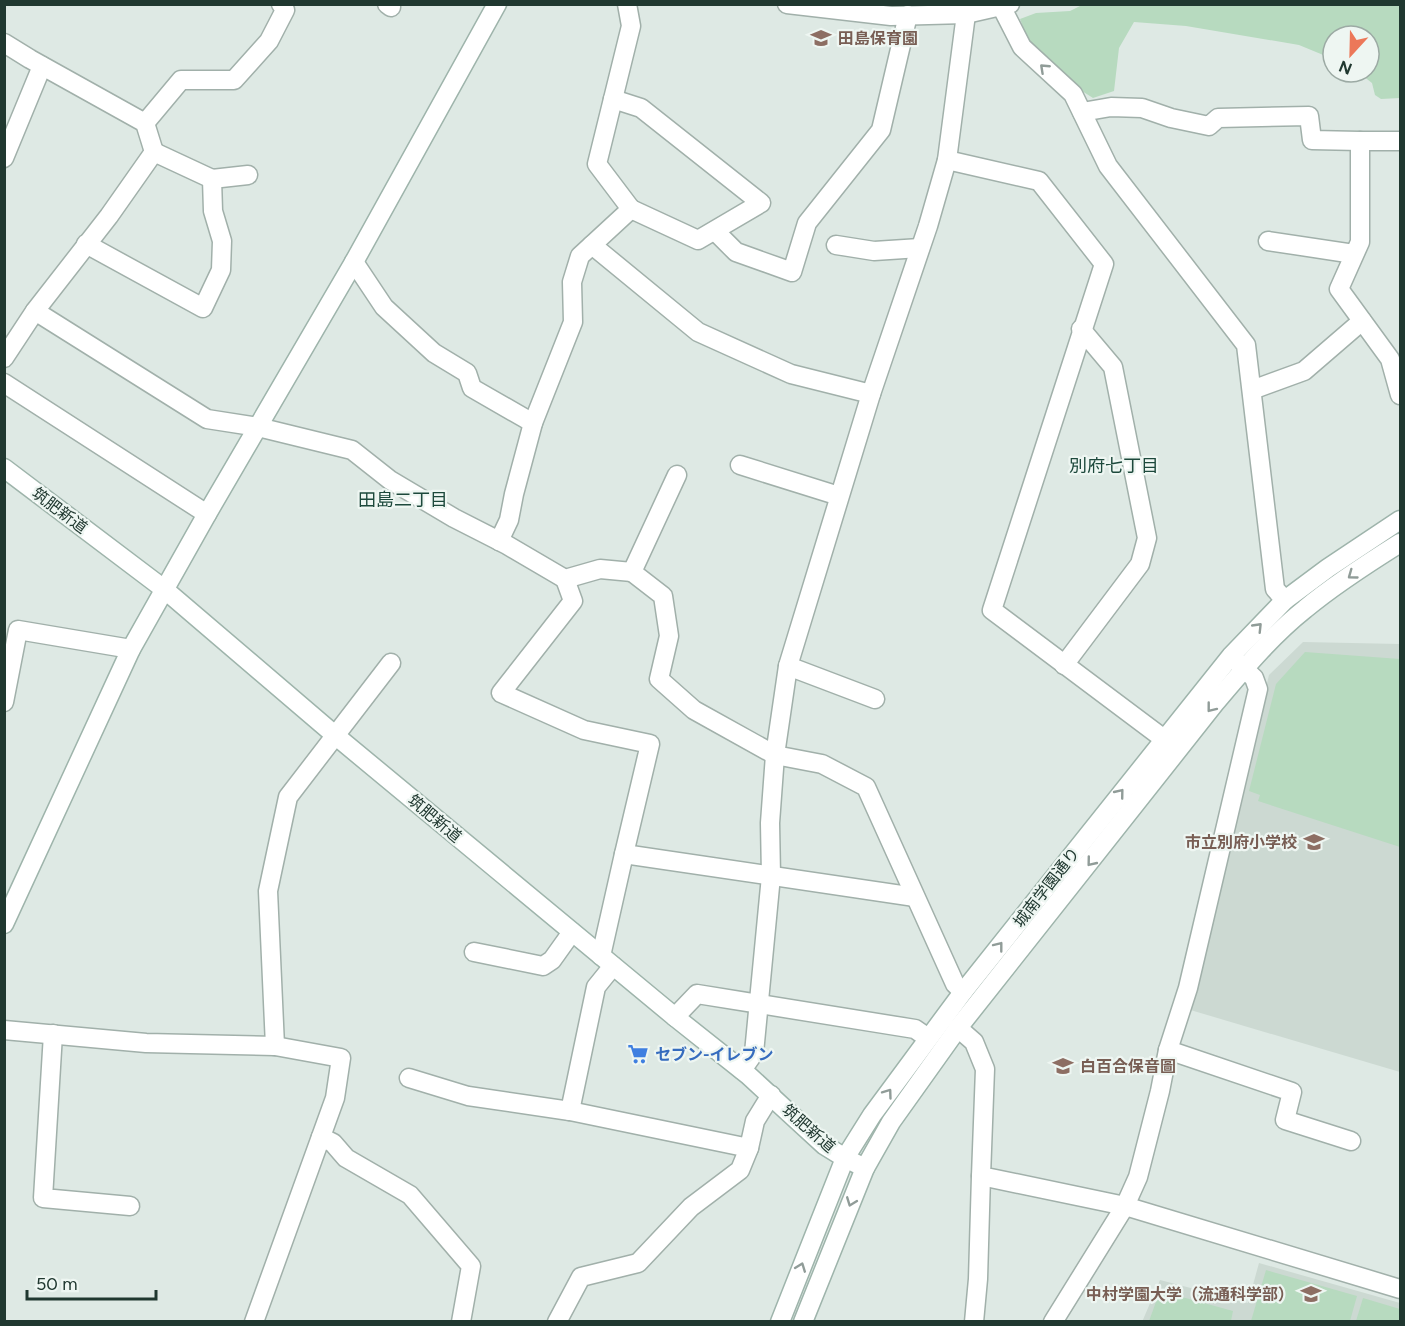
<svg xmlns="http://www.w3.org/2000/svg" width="1405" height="1326" font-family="Figtree,'Noto Sans JP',sans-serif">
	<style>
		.built { fill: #ccd9d2 }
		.green { fill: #b7dabf }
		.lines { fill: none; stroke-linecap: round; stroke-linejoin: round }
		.street-casing { stroke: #a1b0aa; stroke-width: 21 }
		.secondary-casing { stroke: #9eb4ab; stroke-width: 21 }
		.street { stroke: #fff; stroke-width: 18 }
		.secondary { stroke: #fff; stroke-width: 18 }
		.oneway { stroke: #909c98 }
		.labels { text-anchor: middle; stroke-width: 4.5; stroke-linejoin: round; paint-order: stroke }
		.education-label { font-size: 16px; font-weight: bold; fill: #785e54; stroke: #eef6f2; text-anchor: start }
		.street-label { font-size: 16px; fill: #203830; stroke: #eef6f2 }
		.shop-label { font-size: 16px; font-weight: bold; fill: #366cbe; stroke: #eef6f2; text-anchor: start }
		.neighbourhood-label { font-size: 18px; fill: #1d493c; stroke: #eef6f2 }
	</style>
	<rect width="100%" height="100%" fill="#dee9e4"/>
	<g class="built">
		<path d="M1303 642 1400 644V1072L1187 1009 1269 675Z"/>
		<path d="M1259 1263 1400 1303V1321L1142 1322 1160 1280 1248 1303Z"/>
	</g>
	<g class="green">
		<path d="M1084 4 1400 5V98L1381 99 1375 95 1372 83 1358 72H1369V36H1333V59L1299 45 1186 26 1134 22 1119 48 1114 91 1093 98 1071 84 1030 45 1020 19 1036 13 1070 11Z"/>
		<path d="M1305 652 1400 659V847L1258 801 1260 795 1249 791 1276 684Z"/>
		<path d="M1266 1270 1357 1296 1350 1321H1251Z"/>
		<path d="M1160 1291 1233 1311 1231 1321H1149Z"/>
		<path d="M1363 1298 1400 1309V1321H1356Z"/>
	</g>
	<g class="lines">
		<g class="street-casing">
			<g id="street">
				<path d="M387 4 391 7"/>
				<path d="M787 4 891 16 966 14 1010 4"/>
				<path d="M1000 4 1022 47 1073 94 1108 166 1246 345 1275 589 1285 600"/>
				<path d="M4 43 30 59 145 123 154 152 109 216 35 311 4 358"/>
				<path d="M613 99 641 108 761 203 698 240 631 209"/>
				<path d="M1082 112 1111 107 1142 108 1171 118 1209 126 1218 118 1309 116 1312 140 1360 141"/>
				<path d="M145 123 181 80H234L269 41 285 10 281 4"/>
				<path d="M1400 141H1360V242L1339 289 1390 359 1400 395"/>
				<path d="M4 158 42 66"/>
				<path d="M947 160 1039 181 1104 264 992 610 1164 739"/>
				<path d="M212 179 248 175"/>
				<path d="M715 231 736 252 792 272 807 223 881 130 908 15"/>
				<path d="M1268 241 1354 254"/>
				<path d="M86 244 203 308 221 270 222 241 213 211 212 179 154 152"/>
				<path d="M592 245 698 332 791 374 871 394"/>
				<path d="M836 245 874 251 920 248"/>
				<path d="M354 262 384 307 434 353 467 373 472 388 533 423"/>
				<path d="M35 311 207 419 258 427 352 450 390 480 454 518 507 545 565 579 600 569 632 572"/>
				<path d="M4 383 207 514"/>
				<path d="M1252 390 1304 371 1362 321"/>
				<path d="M740 465 839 496"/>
				<path d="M677 475 632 572 663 596 669 636 659 679 694 710 775 755 822 764 866 787 955 984 963 992"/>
				<path d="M499 541 509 520 514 494 533 423 573 322 572 282 580 256 631 209 597 164 631 26 627 4"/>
				<path d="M565 579 573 601 501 693 584 730 650 744 624 854 915 897"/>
				<path d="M1064 665 1140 564 1147 538 1113 367 1081 329"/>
				<path d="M788 666 875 699"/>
				<path d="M4 702 18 630 131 649"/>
				<path d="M474 952 543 966 552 960 572 932"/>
				<path d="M601 956 624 854"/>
				<path d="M675 1017 697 994 915 1029 928 1038"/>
				<path d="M958 1028 974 1042 985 1069 981 1176 1125 1206 1400 1289"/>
				<path d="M4 1030 146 1043 275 1046 341 1058 335 1098 254 1322"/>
				<path d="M53 1034 43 1198 130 1206"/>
				<path d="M275 1046 268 891 288 797 391 663"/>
				<path d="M1168 1050 1292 1092 1285 1120 1351 1141"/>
				<path d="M742 1070 754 1053 771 876 770 823 775 755 788 666 871 394 928 226 947 160 966 14"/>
				<path d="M409 1078 468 1096 570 1111 749 1148"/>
				<path d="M570 1111 596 987 613 966"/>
				<path d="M321 1137 333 1143 346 1158 410 1195 471 1266 461 1322"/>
				<path d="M557 1322 581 1277 638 1263 691 1207 740 1170 749 1148 755 1121 771 1095"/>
				<path d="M974 1322 978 1279 981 1176"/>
				<path d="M1053 1322 1125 1206 1138 1177 1160 1091 1168 1050 1188 988 1258 689 1254 678 1234 659"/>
			</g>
		</g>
		<g class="secondary-casing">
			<g id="secondary">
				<path d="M4 468 164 589 336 736 675 1017 748 1075 824 1145 845 1158 865 1168"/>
				<path d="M4 924 131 649 207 514 354 262 497 4"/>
				<path d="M780 1322 845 1158 872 1115 963 992 1231 656 1285 600 1328 568 1400 520"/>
				<path d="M803 1322 865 1168 891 1122 958 1028 1215 703C1243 670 1271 636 1305 609 1335 584 1368 563 1400 543"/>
			</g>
		</g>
		<use href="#street" class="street"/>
		<use href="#secondary" class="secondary"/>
	</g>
	<defs><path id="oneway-chevron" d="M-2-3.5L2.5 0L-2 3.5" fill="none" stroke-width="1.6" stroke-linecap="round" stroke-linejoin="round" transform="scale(1.5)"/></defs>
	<g class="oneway">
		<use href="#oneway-chevron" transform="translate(1044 68) rotate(-137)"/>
		<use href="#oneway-chevron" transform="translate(1352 575) rotate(144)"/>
		<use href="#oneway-chevron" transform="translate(1258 627) rotate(-46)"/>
		<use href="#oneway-chevron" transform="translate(1211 708) rotate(128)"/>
		<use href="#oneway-chevron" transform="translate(1120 793) rotate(-51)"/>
		<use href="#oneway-chevron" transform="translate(1091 862) rotate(129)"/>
		<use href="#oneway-chevron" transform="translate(999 946) rotate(-52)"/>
		<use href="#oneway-chevron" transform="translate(888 1093) rotate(-54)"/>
		<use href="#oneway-chevron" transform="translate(851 1202) rotate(111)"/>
		<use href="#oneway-chevron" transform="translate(801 1267) rotate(-69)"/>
	</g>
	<defs>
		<g id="school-bare" transform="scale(1.62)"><path d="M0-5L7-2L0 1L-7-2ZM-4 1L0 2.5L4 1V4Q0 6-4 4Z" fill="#8d6e63" stroke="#eef6f2" stroke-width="2.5" paint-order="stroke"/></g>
		<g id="supermarket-bare" transform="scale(1.62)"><path d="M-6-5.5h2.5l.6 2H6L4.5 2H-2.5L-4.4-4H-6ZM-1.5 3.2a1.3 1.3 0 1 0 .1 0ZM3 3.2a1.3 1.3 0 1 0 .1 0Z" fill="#3f7fe0" stroke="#eef6f2" stroke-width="2.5" paint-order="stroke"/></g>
		<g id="university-bare" transform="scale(1.62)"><path d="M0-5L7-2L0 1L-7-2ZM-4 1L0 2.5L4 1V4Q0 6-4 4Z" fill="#8d6e63" stroke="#eef6f2" stroke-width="2.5" paint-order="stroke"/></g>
	</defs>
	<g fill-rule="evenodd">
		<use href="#school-bare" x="821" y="38"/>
		<use href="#school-bare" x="1314" y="842"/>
		<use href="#supermarket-bare" x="638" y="1054"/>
		<use href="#school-bare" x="1063" y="1066"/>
		<use href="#university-bare" x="1311" y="1294"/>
	</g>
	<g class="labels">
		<g class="education-label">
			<text x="838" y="44">田島保育園</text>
			<text x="1297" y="848" text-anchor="end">市立別府小学校</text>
			<text x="1080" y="1072">白百合保音圖</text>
			<text x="1294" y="1300" text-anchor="end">中村学園大学（流通科学部）</text>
		</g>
		<g class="street-label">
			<text transform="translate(60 510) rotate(37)" y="6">筑肥新道</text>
			<text transform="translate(435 818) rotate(40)" y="6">筑肥新道</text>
			<text transform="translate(1046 887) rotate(-52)" y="6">城南学園通り</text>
			<text transform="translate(809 1128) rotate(41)" y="6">筑肥新道</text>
		</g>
		<g class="shop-label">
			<text x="655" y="1060">セブン-イレブン</text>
		</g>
		<g class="neighbourhood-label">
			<text x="1114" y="472">別府七丁目</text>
			<text x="403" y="506">田島二丁目</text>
		</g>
	</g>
	<rect width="1405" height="1326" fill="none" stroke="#203830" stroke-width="12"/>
	<g transform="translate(1351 54) rotate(202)"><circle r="28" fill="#eef6f2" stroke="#9caaa4" stroke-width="1.5"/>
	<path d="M0-4.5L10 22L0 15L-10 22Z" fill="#ec7859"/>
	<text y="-9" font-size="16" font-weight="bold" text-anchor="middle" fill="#203830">N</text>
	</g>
	<path d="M27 1290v9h129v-9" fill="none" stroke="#203830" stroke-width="3"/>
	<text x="36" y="1290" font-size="18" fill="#203830" stroke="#eef6f2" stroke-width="4.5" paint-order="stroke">50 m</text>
</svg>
